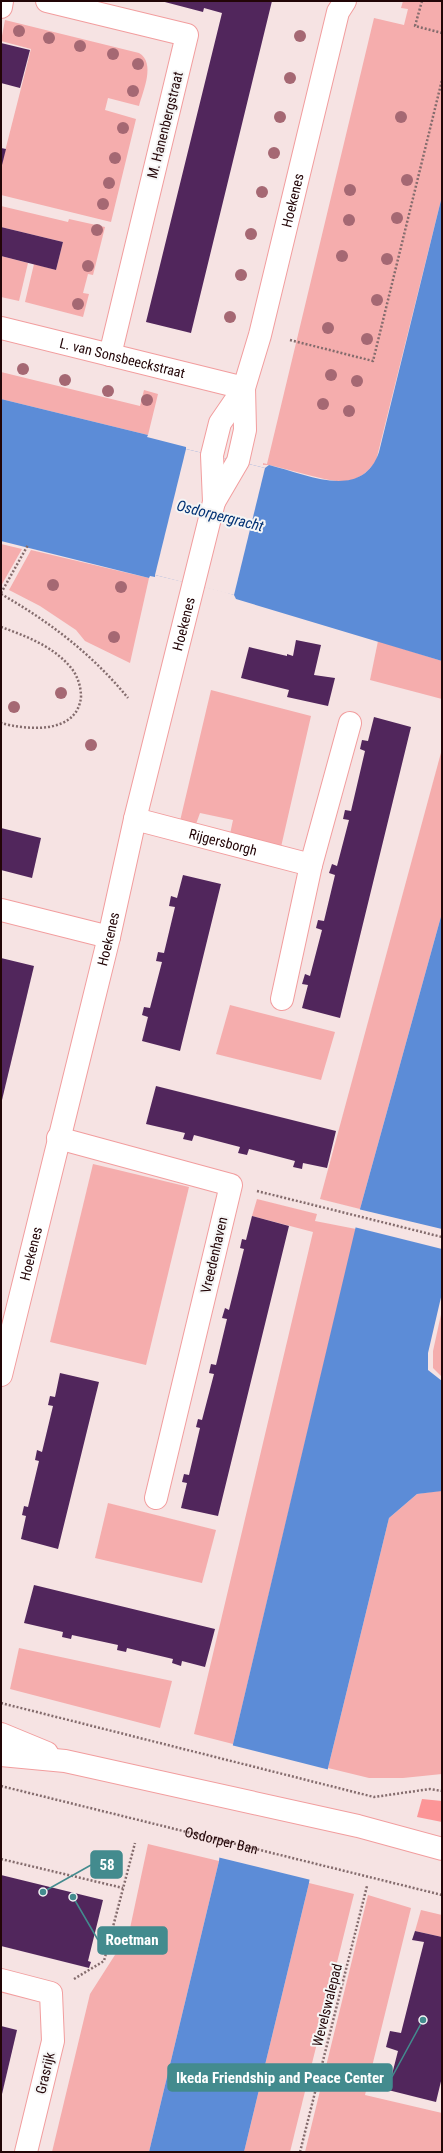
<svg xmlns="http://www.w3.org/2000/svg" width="443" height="2153" font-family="'Roboto Condensed',sans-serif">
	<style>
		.green { fill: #f5adad }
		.forest { fill: #fc9597 }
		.water { fill: #5c8cd7 }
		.pier { fill: #f6e3e3 }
		.building { fill: #51265c }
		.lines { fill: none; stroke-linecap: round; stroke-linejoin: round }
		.minor-casing { stroke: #f29d9e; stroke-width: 24 }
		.path { stroke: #846c6d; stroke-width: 2.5; stroke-dasharray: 2 2; stroke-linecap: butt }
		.minor { stroke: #fff; stroke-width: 22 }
		.tree { fill: #a56873 }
		.labels { text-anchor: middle; stroke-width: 4; stroke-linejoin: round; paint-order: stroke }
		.street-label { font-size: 14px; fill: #220507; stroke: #f5f5f5 }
		.water-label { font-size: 15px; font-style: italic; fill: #033274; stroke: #f5f5f5 }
		.leader { fill: none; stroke: #438b8e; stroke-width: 1.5 }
		.callout-dot { fill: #438b8e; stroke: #f5f5f5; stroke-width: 1.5 }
		.callout { fill: #438b8e; stroke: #438b8e; stroke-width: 1.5 }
		.callout-label { font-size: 15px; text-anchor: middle; font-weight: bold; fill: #fff }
	</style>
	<rect width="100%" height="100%" fill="#f6e3e3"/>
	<g class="green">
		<path d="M403 1H442V196L376 461C357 487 340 483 312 476 298 472 284 469 269 465H263V463L267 464 374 18 404 25 408 9 401 8Z"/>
		<path d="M5 20 139 53C156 63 143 91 139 106L108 98 105 110 136 119 111 222 1 195V167L31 49 1 41Z"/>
		<path d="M1 206 68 222 69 219 105 227 93 275 88 274 83 293 89 294 83 317 25 302 34 264 56 270 63 242 1 227Z"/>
		<path d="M1 256 28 263 19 301 1 297Z"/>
		<path d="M1 372 140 406 144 390 158 394 148 435 1 399Z"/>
		<path d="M1 544 22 549 1 586Z"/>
		<path d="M31 550 149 578 130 663 85 641 76 630 40 606 9 590Z"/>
		<path d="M378 641 442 661V699L370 680Z"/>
		<path d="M211 690 311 716 281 847 230 834 233 820 200 813 196 824 180 821Z"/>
		<path d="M442 749V913L360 1209 320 1199Z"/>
		<path d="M230 1005 335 1032 321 1080 216 1054Z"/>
		<path d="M93 1164 189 1187 146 1365 50 1342Z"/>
		<path d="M257 1199 317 1214 315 1221 356 1229 233 1744 194 1734 313 1232 252 1216Z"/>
		<path d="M442 1310V1377L433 1368V1351Z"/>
		<path d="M438 1491H442V1774L403 1778H369L328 1768 389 1518 417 1494Z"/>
		<path d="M108 1503 216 1530 202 1583 95 1558Z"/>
		<path d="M19 1648 172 1681 160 1728 10 1689Z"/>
		<path d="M148 1844 219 1861 149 2152H52L90 1994 129 1933Z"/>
		<path d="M309 1883 354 1894 290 2152H244Z"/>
		<path d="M368 1895 411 1908 365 2095 442 2113V2152H305Z"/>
		<path d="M421 1910 442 1915V1937L415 1931Z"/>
	</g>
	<path class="forest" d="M422 1799 442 1801V1822L417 1817Z"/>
	<g class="water">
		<path d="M442 196V661L236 599 234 595 225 592 155 575V577L150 576 149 578 1 541V399L148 435 147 437 186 447V449L265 468 269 465C306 474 362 502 379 452Z"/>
		<path d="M442 913V1293L428 1353V1370L442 1381V1491L417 1494 389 1518 328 1768 309 1883 244 2152H149L219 1861 233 1744 360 1209Z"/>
	</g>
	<g class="pier">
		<path d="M186 449 265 468 234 595 155 575Z"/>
		<path d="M358 1209 442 1229V1249L354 1227Z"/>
		<path d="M231 1745 330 1770 311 1880 217 1857Z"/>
	</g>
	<g class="building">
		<path d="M161 1H272L191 333 146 322 222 13 204 8 203 12Z"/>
		<path d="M1 43 30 50 20 88 1 83Z"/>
		<path d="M1 148 6 149 2 165H1Z"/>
		<path d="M1 227 63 242 56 270 1 256Z"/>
		<path d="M296 640 321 645 314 675 335 678 328 706 287 697 289 690 241 678 249 647 287 656V654L293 656Z"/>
		<path d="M374 717 411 727 340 1018 302 1008 308 985 302 984 305 974 310 976 322 930 316 928 318 920 324 921 335 875 329 873 332 864 337 866 349 820 343 819 345 810 351 811 365 751 360 749 362 740 368 741Z"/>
		<path d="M1 828 41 838 32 878 1 870Z"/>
		<path d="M183 875 221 884 180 1051 142 1041 148 1017 142 1015 144 1007 150 1008 162 962 156 961 158 952 164 953 175 907 169 906 171 896 177 898Z"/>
		<path d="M1 958 34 966 2 1100H1Z"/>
		<path d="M156 1086 336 1131 327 1168 303 1163 302 1169 293 1167 295 1161 249 1149 247 1155 238 1153 240 1147 194 1135 192 1141 183 1139 185 1133 146 1124Z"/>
		<path d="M252 1216 289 1226 218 1516 181 1508 187 1483 182 1482 184 1474 189 1475 200 1428 196 1427 198 1419 202 1420 214 1374 209 1373 211 1364 216 1365 227 1319 222 1318 225 1308 229 1310 244 1249 240 1248 242 1239 246 1240Z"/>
		<path d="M60 1373 99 1382 58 1549 21 1539 26 1516 22 1515 24 1506 28 1507 39 1461 35 1460 37 1450 42 1452 53 1406 48 1405 50 1396 55 1397Z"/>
		<path d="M34 1585 215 1629 205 1667 182 1661 181 1666 172 1663 173 1659 127 1648 126 1652 117 1650 118 1645 72 1635 71 1639 62 1637 63 1632 24 1623Z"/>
		<path d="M1 1875 103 1900 88 1961 91 1962 89 1968 1 1946Z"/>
		<path d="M415 1931 442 1937V2077L436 2102 388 2090 398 2051 386 2047 390 2031 401 2033 424 1942 412 1940Z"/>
		<path d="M1 2026 17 2030 2 2094H1Z"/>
	</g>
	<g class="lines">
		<g class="minor-casing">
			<g id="minor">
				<path d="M47 1 187 35 110 355"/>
				<path d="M1 7 2 1"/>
				<path id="s2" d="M1 328 244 388"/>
				<path d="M214 502 238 461 245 430 244 388"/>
				<path id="s3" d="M135 819 311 865"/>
				<path d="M1 910 109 937"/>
				<path d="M282 999 311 865 350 723"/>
				<path d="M58 1138 231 1185 156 1498"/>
				<path id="s4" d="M1 1375 109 937 135 819 214 502 212 455 220 423 244 388 260 335 338 12 345 1"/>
				<path d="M1 1734 47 1753"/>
				<path d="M1 1755 65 1761 358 1826 442 1849"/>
				<path d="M1 1980 51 1993 53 2041 26 2152"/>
			</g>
		</g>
		<g class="path">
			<path d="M422 1 415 26 442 33"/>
			<path d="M290 340 373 361 442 80"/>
			<path d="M1 593 28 545"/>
			<path d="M1 594C50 622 92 654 128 698"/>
			<path d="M1 627C26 636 55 647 72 669 78 677 81 687 81 697 77 735 26 730 1 723"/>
			<path d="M257 1191 442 1237"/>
			<path d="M1 1703 374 1797 430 1789 442 1791"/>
			<path id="s1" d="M1 1786 442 1895"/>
			<path d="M1 1859 123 1888"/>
			<path d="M74 1979 104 1961 135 1843"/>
			<path d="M300 2152 367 1886"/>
		</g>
		<use href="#minor" class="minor"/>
	</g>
	<g class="tree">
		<circle cx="19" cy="31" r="6"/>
		<circle cx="300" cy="36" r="6"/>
		<circle cx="49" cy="38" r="6"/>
		<circle cx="80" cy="46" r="6"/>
		<circle cx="113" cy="54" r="6"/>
		<circle cx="138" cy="64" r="6"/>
		<circle cx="290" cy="78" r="6"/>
		<circle cx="133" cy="91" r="6"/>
		<circle cx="280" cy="117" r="6"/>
		<circle cx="401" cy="117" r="6"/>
		<circle cx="123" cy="128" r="6"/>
		<circle cx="274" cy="153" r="6"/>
		<circle cx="115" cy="158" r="6"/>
		<circle cx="407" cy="180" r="6"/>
		<circle cx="109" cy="183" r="6"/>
		<circle cx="350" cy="190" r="6"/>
		<circle cx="262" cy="192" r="6"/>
		<circle cx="103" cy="204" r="6"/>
		<circle cx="397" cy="218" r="6"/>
		<circle cx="349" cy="220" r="6"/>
		<circle cx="97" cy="230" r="6"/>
		<circle cx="251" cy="234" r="6"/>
		<circle cx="342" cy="256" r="6"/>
		<circle cx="387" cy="259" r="6"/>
		<circle cx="88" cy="266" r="6"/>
		<circle cx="241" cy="275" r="6"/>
		<circle cx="377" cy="300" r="6"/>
		<circle cx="78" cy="304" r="6"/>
		<circle cx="230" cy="317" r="6"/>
		<circle cx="328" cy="328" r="6"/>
		<circle cx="367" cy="339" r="6"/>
		<circle cx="23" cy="369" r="6"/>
		<circle cx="331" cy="375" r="6"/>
		<circle cx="65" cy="380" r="6"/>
		<circle cx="357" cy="381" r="6"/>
		<circle cx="108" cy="391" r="6"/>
		<circle cx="147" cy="400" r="6"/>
		<circle cx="323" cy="404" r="6"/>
		<circle cx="349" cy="411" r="6"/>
		<circle cx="53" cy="585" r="6"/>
		<circle cx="121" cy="587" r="6"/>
		<circle cx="114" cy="637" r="6"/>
		<circle cx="61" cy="693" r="6"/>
		<circle cx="14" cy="707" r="6"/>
		<circle cx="91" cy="745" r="6"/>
	</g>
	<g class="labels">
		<g class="street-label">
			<text transform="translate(165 125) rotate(-76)" y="5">M. Hanenbergstraat</text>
			<text dy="5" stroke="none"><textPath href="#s4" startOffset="1215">Hoekenes</textPath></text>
			<text dy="5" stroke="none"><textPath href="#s2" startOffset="125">L. van Sonsbeeckstraat</textPath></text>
			<text dy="5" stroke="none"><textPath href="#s4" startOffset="773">Hoekenes</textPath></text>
			<text dy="5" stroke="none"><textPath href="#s3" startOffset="91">Rijgersborgh</textPath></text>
			<text dy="5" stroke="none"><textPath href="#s4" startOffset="449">Hoekenes</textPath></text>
			<text dy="5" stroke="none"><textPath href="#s4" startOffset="125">Hoekenes</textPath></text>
			<text transform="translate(214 1255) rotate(-77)" y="5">Vreedenhaven</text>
			<text dy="5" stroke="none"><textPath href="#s1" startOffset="227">Osdorper Ban</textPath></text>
			<text transform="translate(327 2005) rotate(-76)" y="5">Wevelswalepad</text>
			<text transform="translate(45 2073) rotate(-77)" y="5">Grasrijk</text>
		</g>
		<g class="water-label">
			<text transform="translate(220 516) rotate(14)" y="5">Osdorpergracht</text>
		</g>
	</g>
	<path class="leader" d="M43 1892L91 1865M73 1897L98 1940M423 2020L392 2077"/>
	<g class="callout-dot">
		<circle cx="43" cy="1892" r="4"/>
		<circle cx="73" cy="1897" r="4"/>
		<circle cx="423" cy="2020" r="4"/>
	</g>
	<g class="callout">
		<rect x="91" y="1851" width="31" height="27" rx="4"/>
		<rect x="98" y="1927" width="69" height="27" rx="4"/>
		<rect x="168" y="2064" width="224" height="27" rx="4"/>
	</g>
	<g class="callout-label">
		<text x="107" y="1870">58</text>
		<text x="132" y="1945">Roetman</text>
		<text x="280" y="2083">Ikeda Friendship and Peace Center</text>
	</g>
	<rect width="443" height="2153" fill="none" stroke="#220507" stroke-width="4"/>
</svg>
